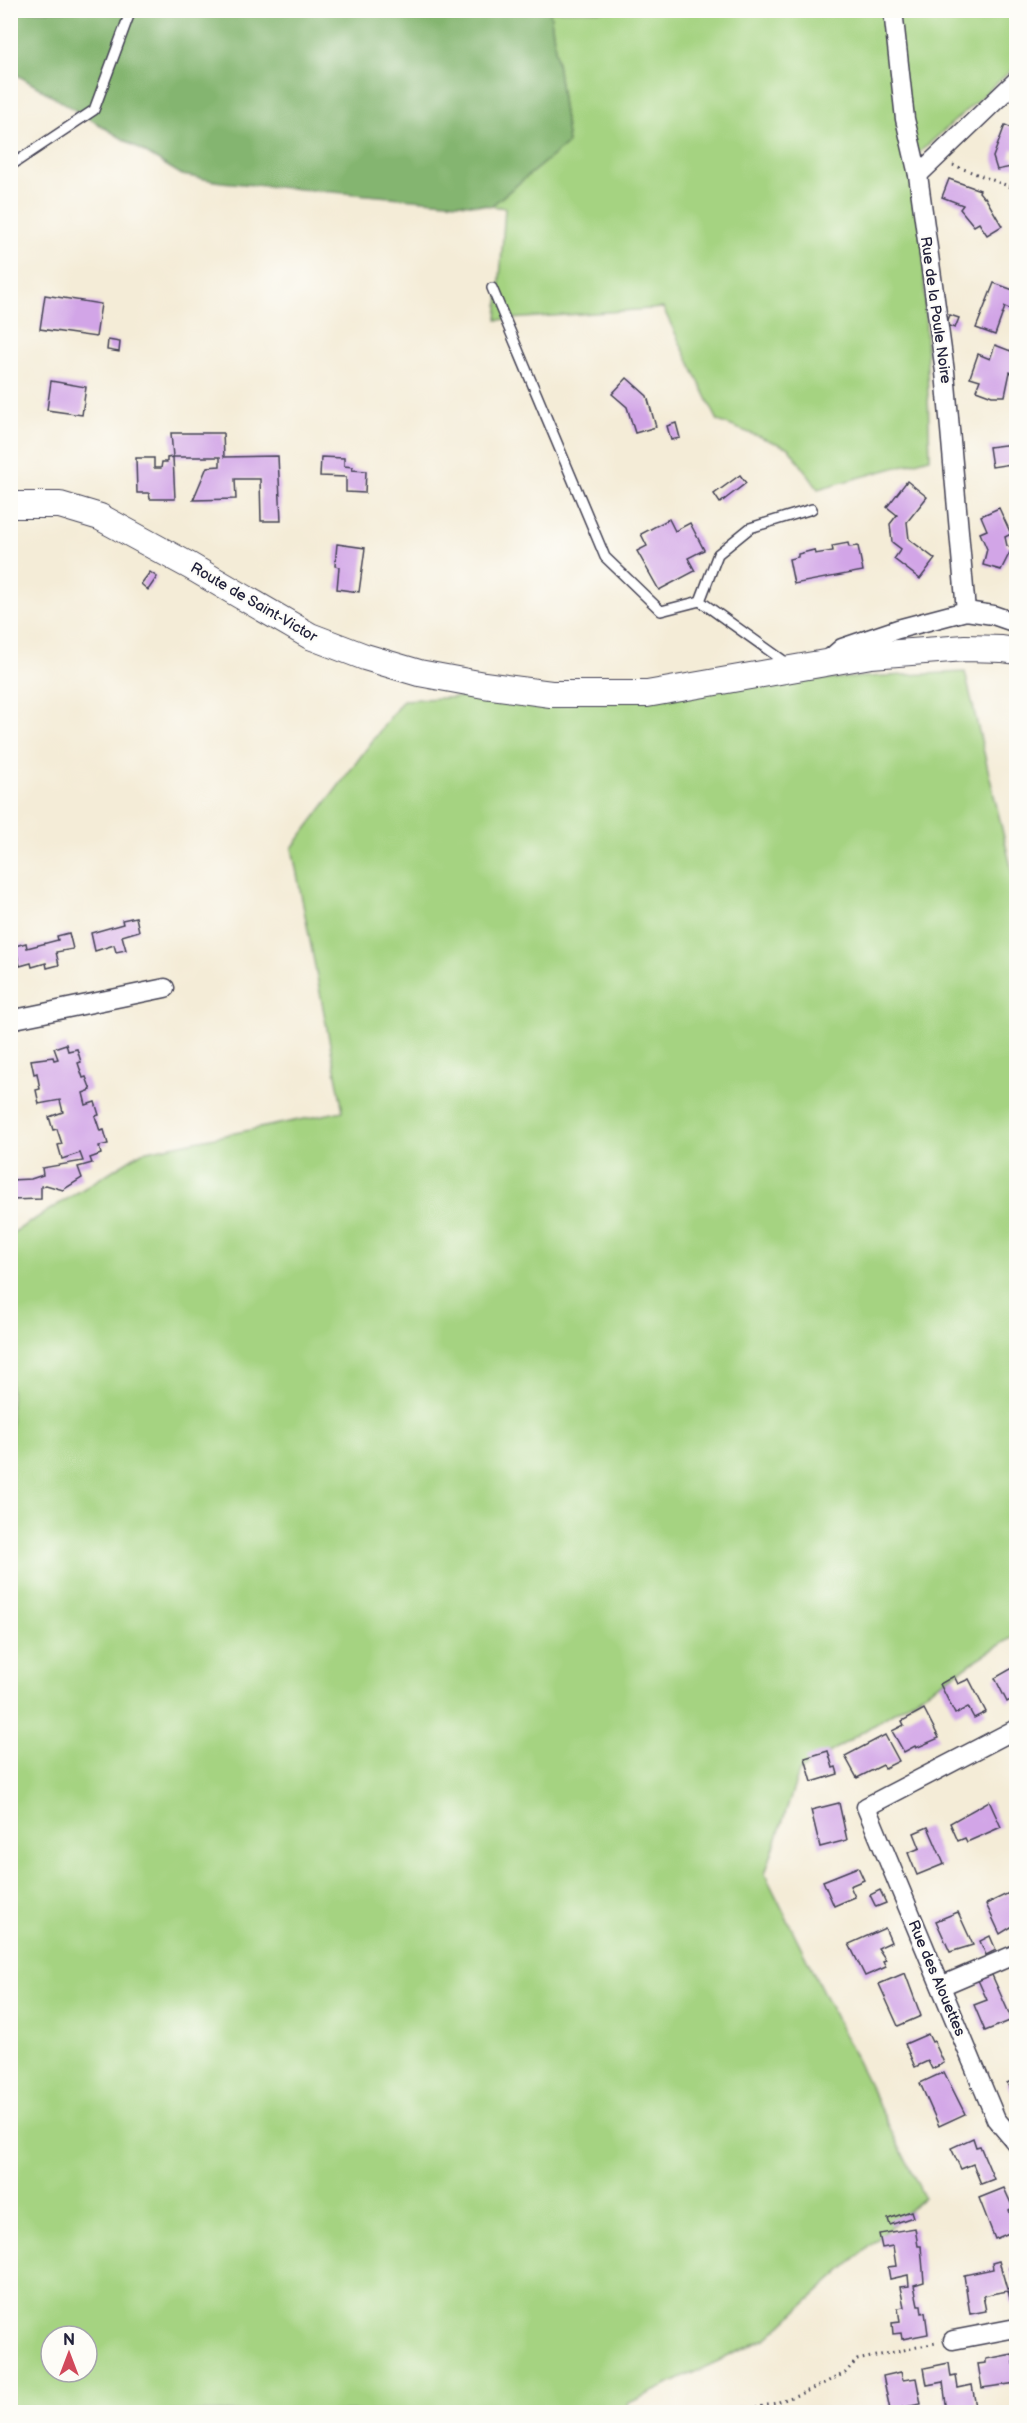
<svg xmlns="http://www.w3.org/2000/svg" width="1027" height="2423" font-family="'Balsamiq Sans',sans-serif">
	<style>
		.green { fill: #a5d381; stroke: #647a5e; stroke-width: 1.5; fill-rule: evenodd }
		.forest { fill: #84b56f; stroke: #536c55; stroke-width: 1.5 }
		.building { fill: #d2a5e7 }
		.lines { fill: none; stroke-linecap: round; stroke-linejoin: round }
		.service-casing { stroke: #424052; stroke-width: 12 }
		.minor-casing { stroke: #424052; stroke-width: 21 }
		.secondary-casing { stroke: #424052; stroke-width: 28 }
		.path { stroke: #424052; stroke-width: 3; stroke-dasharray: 1.5 4.5; stroke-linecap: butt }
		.service { stroke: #fff; stroke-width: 9 }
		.minor { stroke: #fff; stroke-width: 18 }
		.secondary { stroke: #fff; stroke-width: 26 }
		.labels { text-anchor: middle; stroke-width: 4.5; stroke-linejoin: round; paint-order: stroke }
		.street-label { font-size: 15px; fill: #22223b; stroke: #fdfcf7 }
	</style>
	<rect width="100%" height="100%" fill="#fdfcf7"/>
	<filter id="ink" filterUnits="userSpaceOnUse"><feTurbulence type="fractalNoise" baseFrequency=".0167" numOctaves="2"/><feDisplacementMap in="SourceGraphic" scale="12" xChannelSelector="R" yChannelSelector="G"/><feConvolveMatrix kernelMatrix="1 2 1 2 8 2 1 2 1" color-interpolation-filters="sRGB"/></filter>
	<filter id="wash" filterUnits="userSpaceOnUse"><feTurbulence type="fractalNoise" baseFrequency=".008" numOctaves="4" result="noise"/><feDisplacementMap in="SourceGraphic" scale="24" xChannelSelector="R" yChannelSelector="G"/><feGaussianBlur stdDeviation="1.35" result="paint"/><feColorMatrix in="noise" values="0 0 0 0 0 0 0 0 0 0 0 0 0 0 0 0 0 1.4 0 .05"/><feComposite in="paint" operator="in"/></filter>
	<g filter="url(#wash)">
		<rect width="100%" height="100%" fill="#f4ecd7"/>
		<g class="green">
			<path d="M550 11H1016V66L912 159 923 240 930 458 818 489 789 448 718 421 663 308 497 320 505 208 491 206 568 143Z"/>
			<path d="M965 672 1016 888V1635L799 1772 765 1874 924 2197 767 2338 629 2403 624 2412H11V1234L142 1152 343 1111 292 848 403 700ZM51 2336H87V2372H51Z"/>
		</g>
		<path class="forest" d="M10 11H550L568 143 491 206 221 182 182 175 11 71Z"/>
		<g id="blocks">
			<g class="building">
				<path d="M1005 125 1016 130V150L1012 149 1010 158 1013 157 1016 166 997 170 993 157Z"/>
				<path d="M949 179 980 190 979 192 984 198 985 197 1002 226 987 235 979 223 974 226 960 209 963 205 942 197Z"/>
				<path d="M994 283 1016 291 1011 310 1005 307 995 335 976 328Z"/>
				<path d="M45 295 101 304 96 337 40 329Z"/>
				<path d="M950 315 959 318 955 328 946 325Z"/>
				<path d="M108 340 120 342 119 352 107 350Z"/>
				<path d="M995 345 1016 353V375L1010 372 1005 396H992L976 390 980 380 970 377 978 354 990 359Z"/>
				<path d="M627 378 647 396 656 427 635 433 627 407 612 394Z"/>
				<path d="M51 381 86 387 82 415 47 410Z"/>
				<path d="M676 423 680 438 671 440 667 426Z"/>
				<path d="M171 433H223L224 457 278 456 281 521H261L260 479H235L236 499 193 500 207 467 220 466V457H173Z"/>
				<path d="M1012 444V448L1016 447V466L1011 464 992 467 989 447Z"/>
				<path d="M173 457 175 499H150L149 493H137L136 458H154V468H161L162 462H167V458Z"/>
				<path d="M321 457 344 458V466L353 467 352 470 366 471 365 493 346 492V477L320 476Z"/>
				<path d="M740 475 746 483 720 503 714 494Z"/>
				<path d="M907 481 927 497 907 522 909 539 935 559 920 579 894 559 901 549 892 542 890 524 897 515 887 507Z"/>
				<path d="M999 508 1011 534 1005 537 1007 546 1012 548 1001 570 983 565 987 549 980 533 987 530 981 516Z"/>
				<path d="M669 519 675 531 690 523 704 550 688 558 695 571 659 590 637 551 647 546 641 534Z"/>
				<path d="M848 543 849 547 858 546 863 571 794 584 789 559 798 557V554L814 550 815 554 833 551 832 546Z"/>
				<path d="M337 544 365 548 359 592 337 589 339 567 335 566Z"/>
				<path d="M150 572 157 577 148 590 141 584Z"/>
				<path d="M136 917 139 931 122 936 126 950 116 952 114 945 95 951 91 933 123 924 122 920Z"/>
				<path d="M69 933 73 949 56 952 59 965 47 968 46 963 32 967 31 963 20 966 15 946 26 943 27 948 58 940 57 936Z"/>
				<path d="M66 1044 68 1051 77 1049 81 1062 78 1063 83 1078 86 1077 91 1090 83 1093 86 1105 95 1102 99 1115 95 1116 100 1131 104 1130 108 1144 99 1146 101 1154 90 1158 92 1163 78 1167 82 1178 63 1190 46 1185 41 1186V1199L10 1200V1180L31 1179 43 1175 42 1168 83 1161 80 1153 62 1159 58 1145 62 1144 57 1129 53 1130 49 1117 63 1112 60 1100 39 1104 36 1090 40 1089 37 1073 34 1074 31 1060 53 1057 54 1060 58 1059 54 1048Z"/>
				<path d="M1016 1666V1697L1007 1702 995 1678Z"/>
				<path d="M954 1676 958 1684 969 1679 986 1712 974 1718 968 1707 955 1714 940 1684Z"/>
				<path d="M924 1709 939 1738 916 1748 915 1746 904 1752 892 1731 904 1725 902 1721Z"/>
				<path d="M885 1735 899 1761 885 1768 883 1765 857 1778 845 1756Z"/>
				<path d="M828 1751 833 1768 836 1767 838 1774 812 1782 805 1758Z"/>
				<path d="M989 1801 1001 1827 967 1842 965 1838 958 1841 950 1823Z"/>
				<path d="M839 1803 847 1840 820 1847 811 1810Z"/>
				<path d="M928 1827 944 1864 917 1875 908 1853 920 1848 914 1833Z"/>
				<path d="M858 1867 864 1880 850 1886 855 1897 834 1906 823 1881Z"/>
				<path d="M880 1890 886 1903 876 1907 870 1895Z"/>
				<path d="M1009 1893 1016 1911V1924L1000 1934 986 1904Z"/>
				<path d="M958 1912 973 1945 950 1952 936 1921Z"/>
				<path d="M885 1928 891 1942 878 1948 886 1960 883 1961 886 1967 865 1976 849 1944Z"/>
				<path d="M990 1936 996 1950 986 1955 980 1941Z"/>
				<path d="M905 1973 921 2016 898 2026 879 1984Z"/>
				<path d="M992 1975 1012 2020 985 2031 974 2005 987 2000 978 1980Z"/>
				<path d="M1016 1984V2000L1011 1986Z"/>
				<path d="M928 2034 932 2042 934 2041 944 2063 932 2069 928 2061 915 2067 905 2044Z"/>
				<path d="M944 2072 965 2114 939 2126 920 2083Z"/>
				<path d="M1016 2079V2104L1007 2083Z"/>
				<path d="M973 2138 976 2147 980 2146 994 2179 981 2184 973 2164 961 2169 951 2148Z"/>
				<path d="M1004 2188 1013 2208 1009 2210 1016 2230 995 2239 979 2198Z"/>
				<path d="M911 2211 913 2217 890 2225 888 2219Z"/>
				<path d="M915 2228 918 2246H921L924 2282 914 2285 918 2305H921L922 2313 925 2312 928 2334 902 2339 901 2333 893 2334 892 2323 900 2322 898 2308 904 2307 900 2287 909 2286 908 2275 890 2279 888 2267 896 2266 893 2246 882 2248 879 2234Z"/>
				<path d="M999 2261 1007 2289 1015 2287 1009 2268 1016 2266V2304L1012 2306 1008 2291 996 2293 983 2296 986 2311 970 2314 964 2275 993 2269 992 2263Z"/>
				<path d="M1013 2354 1016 2383 982 2388 978 2364 986 2363V2359Z"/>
				<path d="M949 2363 951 2377 956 2376 958 2388 972 2385 977 2412H947L943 2382 927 2385 924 2368Z"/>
				<path d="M901 2372 903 2380 916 2378 921 2404 890 2410 883 2376Z"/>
			</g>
		</g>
	</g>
	<g filter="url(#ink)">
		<use href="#blocks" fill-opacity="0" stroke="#424052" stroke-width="1.5"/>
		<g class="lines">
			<g class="service-casing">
				<g id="service">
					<path d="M10 166 94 110 131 10"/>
					<path d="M492 288 605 557 661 611 700 601"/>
					<path d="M788 664 700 601 718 554 750 528 812 509"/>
				</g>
			</g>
			<g class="minor-casing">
				<g id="minor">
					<path d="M893 10 905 119 918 175 945 372 966 611"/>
					<path d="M918 175 1016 81"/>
					<path d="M828 660 842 648 898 629 966 611 993 615 1016 623"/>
					<path d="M10 1020 165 988"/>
					<path d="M1016 1729 866 1807 996 2119 1016 2143"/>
					<path d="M941 1986 1016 1954"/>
					<path d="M953 2340 1016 2328"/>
				</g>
			</g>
			<g class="secondary-casing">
				<path id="secondary" d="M10 505H60L100 517 190 566 310 636 365 657 419 673 484 685 551 694H647L871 655 965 648 1002 649 1016 651"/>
			</g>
			<g class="path">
				<path d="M953 165 1016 189"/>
				<path d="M738 2412 776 2403 810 2390 845 2373 857 2360 936 2343"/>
			</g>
			<use href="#service" class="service"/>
			<use href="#minor" class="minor"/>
			<use href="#secondary" class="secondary"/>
		</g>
	</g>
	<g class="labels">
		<g class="street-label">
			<text transform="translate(936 310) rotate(82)" y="5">Rue de la Poule Noire</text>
			<text transform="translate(254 602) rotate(30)" y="5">Route de Saint-Victor</text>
			<text transform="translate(937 1978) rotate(67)" y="5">Rue des Alouettes</text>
		</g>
	</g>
	<rect width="1027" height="2423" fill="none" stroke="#fdfcf7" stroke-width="36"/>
	<g transform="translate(69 2354)"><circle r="28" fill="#fdfcf7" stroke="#a5a5ac" stroke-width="1.5"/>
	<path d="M0-4.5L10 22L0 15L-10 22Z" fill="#d1495b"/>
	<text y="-9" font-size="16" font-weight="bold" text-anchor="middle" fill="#22223b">N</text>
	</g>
</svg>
